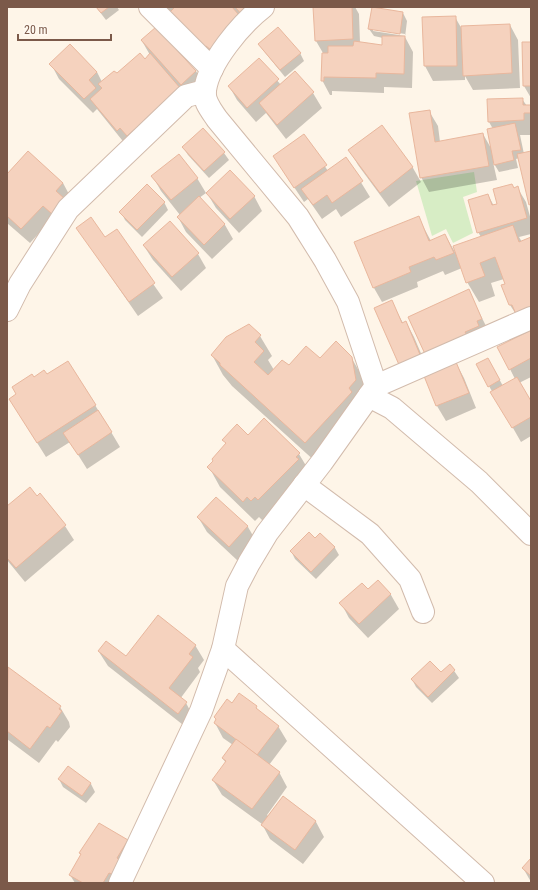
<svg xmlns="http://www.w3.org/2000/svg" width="538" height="890" font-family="'Roboto Condensed',sans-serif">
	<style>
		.green { fill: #d7edc5 }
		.shadow { fill: #0003; fill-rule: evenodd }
		.building { fill: #f5d2be; stroke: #e9b79d }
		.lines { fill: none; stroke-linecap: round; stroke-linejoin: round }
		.minor-casing { stroke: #d2bbac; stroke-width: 24 }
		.minor { stroke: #fff; stroke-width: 22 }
	</style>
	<rect width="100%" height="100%" fill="#fef5e8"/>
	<path class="green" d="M474 172 477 192 463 197 473 233 453 243 446 229 432 236 416 181Z"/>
	<g class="shadow">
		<path d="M96 7H117L119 10 106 20Z"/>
		<path d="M158 7H273L274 10 219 64Z"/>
		<path d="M314 7H355L359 14 360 43 383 47V38L374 36 369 29 403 13 407 21 405 37 413 52 412 88 384 87V93L332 91V95H330L322 80 323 53 316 41ZM373 29 405 34V36L373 31Z"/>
		<path d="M455 17 463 31 510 25 518 40 520 88 473 90 465 76V80L433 81 425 66Z"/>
		<path d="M156 28 196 71 204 86 126 145 97 109 93 113 59 79 51 64 97 72 102 82 145 60 150 55 142 41Z"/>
		<path d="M523 43H531V98L524 86Z"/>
		<path d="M259 45 300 53 304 61 285 77Z"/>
		<path d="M259 59 281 85 295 73 313 93 322 108 286 139 266 113 256 122 237 100 229 86Z"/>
		<path d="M522 99 527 106H531V135H520L524 154 531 152V206L519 158 516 159 518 168 499 172 493 162 497 180 429 192 421 177 429 111 438 126 440 142 483 134 492 150 493 129 489 122Z"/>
		<path d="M382 127 413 168 421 182 389 207 358 165 350 151Z"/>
		<path d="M203 129 224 153 229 160 209 178 188 155 183 147Z"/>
		<path d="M304 135 328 171 346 158 370 197 341 217 336 209 322 219 308 199 304 202 274 157Z"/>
		<path d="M7 175 63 183 71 198 30 243 7 223Z"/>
		<path d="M153 177 197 178 206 193 199 198 225 225 233 239 212 259 186 232 178 217 180 215 161 191Z"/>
		<path d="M517 187 526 202 531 220V234L519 237 522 242 531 238V377L519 383 531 403V436L521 442 489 386 492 366 503 386 515 379 510 369 528 333 510 305 503 286 506 284 504 279 491 283 495 296 479 302 467 282 462 268 445 275 443 271 417 282 418 287 382 302 374 288 418 217 431 241 445 235 455 252 481 237 478 232 488 195 494 206 498 204Z"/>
		<path d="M207 193 254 196 262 211 239 233 216 208Z"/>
		<path d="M164 202 168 210 142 237 125 220 121 212Z"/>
		<path d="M77 228 105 239 116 231 163 298 138 316Z"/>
		<path d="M144 246 198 254 206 268 181 291 153 260Z"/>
		<path d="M468 290 490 334 486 341 409 317Z"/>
		<path d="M391 301 403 323 406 322 414 337 429 372 409 381Z"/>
		<path d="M260 336 272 356 268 360 274 370 320 359 351 357 363 378 367 401 317 463 232 386 223 375 212 355Z"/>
		<path d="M456 363 464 378 476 408 446 421 437 406 425 376Z"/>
		<path d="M47 375 95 405 120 447 87 469 70 442 46 457 19 414 17 395 33 379Z"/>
		<path d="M248 436 299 454 311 474 263 521 259 517 255 521 220 487 209 467 226 444 224 440Z"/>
		<path d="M39 495 65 526 74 540 25 582 7 560V508Z"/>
		<path d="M216 498 248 527 256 541 238 561 207 532 198 517Z"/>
		<path d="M320 534 335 548 339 555 316 579 295 559 291 551 315 539Z"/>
		<path d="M378 581 391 595 399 609 368 638 349 618 341 603 368 590Z"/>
		<path d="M195 645 204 660 198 668 200 672 180 699 186 703 194 718 187 728 108 666 99 652 126 658Z"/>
		<path d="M450 665 459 678 432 703 416 687 412 679 441 674Z"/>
		<path d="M8 668 60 707 69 722 70 727 58 742 56 740 39 763 7 739V670Z"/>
		<path d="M232 704 256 707 259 712 278 726 287 741 269 765 279 772 287 787 267 815 268 816 283 797 316 822 324 837 303 864 270 839 262 824 222 795 213 780 226 763 223 759 233 745 223 738 215 723 216 720 215 717Z"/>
		<path d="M68 767 91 784 95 792 86 803 63 787 59 779Z"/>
		<path d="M127 841 136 855 124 883H75L70 875 82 856 80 853Z"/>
		<path d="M531 860V882L523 868Z"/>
	</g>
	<g class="building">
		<path d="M96 7H109L101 13Z"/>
		<path d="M175 7H232L239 15 229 25 232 29 211 50 206 46 202 49 168 14Z"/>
		<path d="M235 7H252L243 16Z"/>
		<path d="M313 7H352L353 39 315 41Z"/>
		<path d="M372 7 403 12 400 34 368 29Z"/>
		<path d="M456 16 457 66H424L422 17Z"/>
		<path d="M510 24 512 73 463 76 461 26Z"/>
		<path d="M156 27 196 71 181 85 141 40Z"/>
		<path d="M278 27 301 53 280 70 258 44Z"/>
		<path d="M382 36H405L404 74 376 73V78L324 77V81H321L322 53H328V46H353L354 41 382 45Z"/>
		<path d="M522 42H531V86H523Z"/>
		<path d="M70 44 97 72 89 80 96 88 84 99 49 64Z"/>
		<path d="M140 53 145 59 150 53 181 89 127 136 120 128 117 131 90 99 102 88 98 84 114 71 117 73Z"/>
		<path d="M259 58 279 79 247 108 228 86Z"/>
		<path d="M295 71 314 92 277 125 259 103Z"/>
		<path d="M523 98V105H531V99V113H524V120L488 122 487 99Z"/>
		<path d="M430 110 435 142 483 133 489 166 420 178 409 113Z"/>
		<path d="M515 123 521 150 512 151 514 160 494 165 487 129Z"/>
		<path d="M382 125 413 167 380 193 348 150Z"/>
		<path d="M203 128 225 152 204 171 182 147Z"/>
		<path d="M304 134 327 165 294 188 273 156Z"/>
		<path d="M28 151 63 183 56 191 65 199 52 214 43 206 21 229 7 216V174Z"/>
		<path d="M531 151V204L529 205 517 154Z"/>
		<path d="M179 154 198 178 171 200 151 176Z"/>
		<path d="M346 157 363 181 332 203 327 195 313 205 301 189Z"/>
		<path d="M230 170 255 196 230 219 206 193Z"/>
		<path d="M147 184 165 202 137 230 119 212Z"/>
		<path d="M512 184 514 188 518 186 527 218 477 233 468 200 488 194 492 205 497 204 493 189Z"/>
		<path d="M199 196 225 224 204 245 177 217Z"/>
		<path d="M419 216 429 241 445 234 454 253 436 260 434 257 409 267 411 272 373 288 354 242Z"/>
		<path d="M91 217 105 237 117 229 155 283 129 302 76 228Z"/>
		<path d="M170 221 199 253 172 277 143 245Z"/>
		<path d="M513 225 519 242 531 237V309L516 314 512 305H509L501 285 505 284 495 257 480 263 485 276 466 283 453 246Z"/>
		<path d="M469 289 482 319 477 321 479 326 465 332 469 339 425 354 408 317Z"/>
		<path d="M392 300 402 323 406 321 421 357 400 367 374 308Z"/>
		<path d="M249 324 261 335 255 342 264 351 254 362 268 375 282 360 289 365 306 346 320 358 336 341 352 357 356 380 349 388 352 392 305 443 220 365V363L211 355 226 337Z"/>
		<path d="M531 330V358L509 370 497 347Z"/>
		<path d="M488 358 500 380 488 387 476 364Z"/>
		<path d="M68 361 96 405 37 443 9 399 16 394 12 387 32 374 34 377 44 370 47 374Z"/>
		<path d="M456 362 469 393 436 406 424 376Z"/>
		<path d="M517 377 531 401V417L512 428 490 392Z"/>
		<path d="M98 410 112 432 78 455 63 433Z"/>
		<path d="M264 418 300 453 296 457 299 459 258 500 255 497 251 501 247 497 243 502 207 467 213 461 212 459 226 443 222 440 237 424 248 435Z"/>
		<path d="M30 487 37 496 40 493 66 525 16 568 7 558V506Z"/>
		<path d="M216 497 248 526 229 547 197 517Z"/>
		<path d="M309 532 315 538 320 533 335 547 311 572 290 551Z"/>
		<path d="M378 580 391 594 359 624 339 603 362 583 368 589Z"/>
		<path d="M158 615 196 645 189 654 193 657 169 688 187 702 178 714 98 651 106 641 126 656Z"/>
		<path d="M430 661 441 672 450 664 455 670 428 697 411 679Z"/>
		<path d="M8 667 61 706 59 709 62 711 50 728 47 726 30 749 7 731Z"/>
		<path d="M239 693 257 706 256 708 279 726 257 755 214 723 216 719 214 717 227 699 232 703Z"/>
		<path d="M236 739 280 772 252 809 212 780 226 761 222 758Z"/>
		<path d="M68 766 91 783 82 796 58 779Z"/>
		<path d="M283 796 316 821 295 850 261 825Z"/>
		<path d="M99 823 128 840 117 858 120 860 112 874 109 873 103 883H83L69 875 81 854 79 853Z"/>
		<path d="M531 858V876L522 868Z"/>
	</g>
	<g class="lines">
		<g class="minor-casing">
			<g id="minor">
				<path d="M150 7 212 69"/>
				<path d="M263 7C241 24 209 62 205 90 203 101 211 110 217 119L298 217 325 260 348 302 376 386"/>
				<path d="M7 310 20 284 68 209 186 96 205 91"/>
				<path d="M369 396 392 408 479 482 531 534"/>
				<path d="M304 485 370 534 410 579 423 612"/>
				<path d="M223 649 483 883"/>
				<path d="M120 883 201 711 223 649 237 586 249 563 267 533 322 462 376 386 531 318"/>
			</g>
		</g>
		<use href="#minor" class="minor"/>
	</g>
	<rect width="538" height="890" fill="none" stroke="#7b5949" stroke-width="16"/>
	<path d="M18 34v6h93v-6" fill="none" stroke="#7b5949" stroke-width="2"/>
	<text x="24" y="34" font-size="12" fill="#7b5949" stroke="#fff9f0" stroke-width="3" paint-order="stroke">20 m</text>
</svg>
